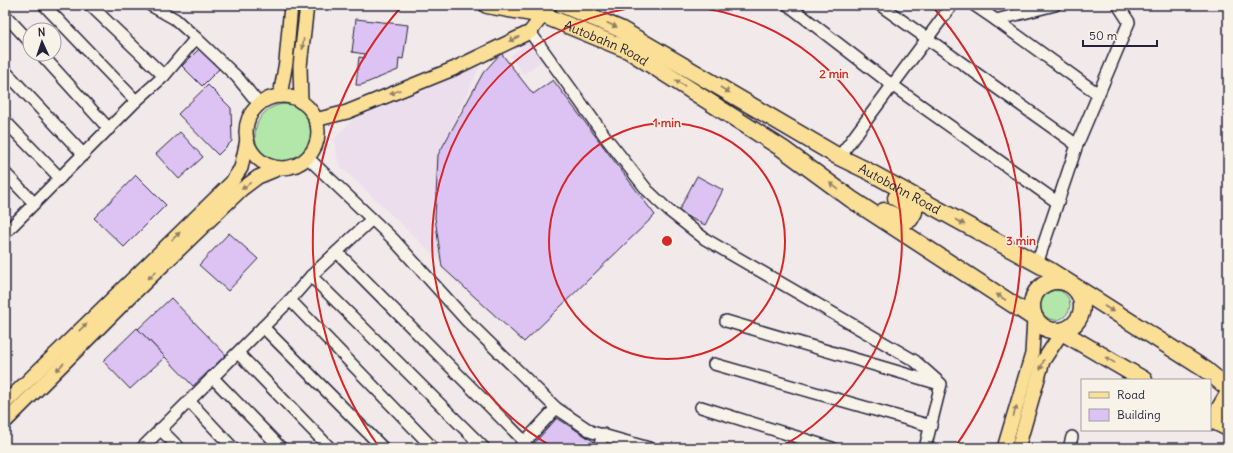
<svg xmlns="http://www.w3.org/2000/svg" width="1233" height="453" font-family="Delius,sans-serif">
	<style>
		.built { fill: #ecdeed }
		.green { fill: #b3e7a9; stroke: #6a8472 }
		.building { fill: #ddc3f3; stroke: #22223b }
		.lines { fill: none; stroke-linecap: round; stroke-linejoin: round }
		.minor-casing { stroke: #22223b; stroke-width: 14 }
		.major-casing { stroke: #22223b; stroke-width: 16 }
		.highway-casing { stroke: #22223b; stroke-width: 19 }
		.minor { stroke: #f7f3e8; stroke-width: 11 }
		.major { stroke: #fbdf96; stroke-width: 13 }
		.highway { stroke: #fbdf96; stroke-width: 16 }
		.oneway { fill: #8e8068 }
		.ring { fill: none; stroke: #d62828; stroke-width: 2 }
		.labels { text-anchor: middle; stroke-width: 3; stroke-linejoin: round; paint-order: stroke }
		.street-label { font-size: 13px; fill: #22223b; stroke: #f7f3e8 }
		.centre { fill: #d62828; stroke: #f7f3e8; stroke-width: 2 }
		.ring-label { font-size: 12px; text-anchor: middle; font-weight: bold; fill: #d62828; stroke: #f7f3e8; stroke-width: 3; stroke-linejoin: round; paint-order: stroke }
	</style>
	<rect width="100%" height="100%" fill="#f2e9ea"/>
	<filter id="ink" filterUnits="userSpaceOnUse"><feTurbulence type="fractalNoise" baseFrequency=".025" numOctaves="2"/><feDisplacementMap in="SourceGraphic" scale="8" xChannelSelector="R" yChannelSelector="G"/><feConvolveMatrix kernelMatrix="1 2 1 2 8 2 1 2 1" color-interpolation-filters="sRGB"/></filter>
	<g filter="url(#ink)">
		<g class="built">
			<path d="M530 41 544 59 524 74 510 56Z"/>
			<path d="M482 62 438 155 435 218 440 261 339 165 334 139 353 120Z"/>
		</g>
		<g class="green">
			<circle cx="286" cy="135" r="31"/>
			<circle cx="1055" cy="305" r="15"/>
		</g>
		<g class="building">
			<path d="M356 19 408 25 403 59 399 58 398 70 361 85H356L359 57 365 58V54L352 52Z"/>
			<path d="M202 46 222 66 202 86 182 66Z"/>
			<path d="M501 53 533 94 553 80 655 215 524 342 442 267 435 218 438 155 483 73Z"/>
			<path d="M208 85 231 108 232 141 218 155 178 114Z"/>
			<path d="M180 132 203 157 179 179 156 154Z"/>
			<path d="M136 175 166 205 124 247 94 218Z"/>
			<path d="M697 176 723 190 705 225 678 212Z"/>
			<path d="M229 233 258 259 228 291 199 265Z"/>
			<path d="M171 298 226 355 193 386 138 329Z"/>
			<path d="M137 328 165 357 130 389 103 361Z"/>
			<path d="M557 418 596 443 594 448H530Z"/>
		</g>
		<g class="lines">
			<g class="minor-casing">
				<g id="minor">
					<path d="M44 5 136 101"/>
					<path d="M90 5 164 76"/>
					<path d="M150 5 175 19 196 38 237 77 259 104"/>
					<path d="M788 5 892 85 1057 202"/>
					<path d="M880 5 1077 145"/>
					<path d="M974 5 996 20 1055 5"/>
					<path d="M5 15 30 42"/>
					<path d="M996 20 1098 94"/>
					<path d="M530 32 607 139 647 190 668 210 705 239 915 361 941 384 925 448"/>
					<path d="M41 54 109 129"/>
					<path d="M5 71 84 155"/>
					<path d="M5 121 60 178"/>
					<path d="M307 157 393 239 467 321 556 408 592 432 649 448"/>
					<path d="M839 157 952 5"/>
					<path d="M5 173 34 203"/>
					<path d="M5 233 136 101 164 76 196 38"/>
					<path d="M337 252 525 442"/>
					<path d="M1037 264 1077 145 1129 22 1118 5"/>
					<path d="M311 276 484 448"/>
					<path d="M290 300 433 448"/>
					<path d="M726 321 936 383"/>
					<path d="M263 327 383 448"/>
					<path d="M238 353 330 448"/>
					<path d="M714 364 931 426"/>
					<path d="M212 377 281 448"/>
					<path d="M189 401 233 448"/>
					<path d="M701 407 832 448"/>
					<path d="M160 429 179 448"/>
					<path d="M142 448 290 300 311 276 372 219"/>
					<path d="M519 448 556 408"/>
					<path d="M599 448 603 434"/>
					<path d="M1069 448 1072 437"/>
				</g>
			</g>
			<g class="major-casing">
				<g id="major">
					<path d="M280 96 286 62 291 5"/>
					<circle cx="282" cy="132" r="36"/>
					<path d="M301 102 300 66 307 5"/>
					<path d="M315 120 347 112 453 69 530 32 543 15"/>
					<path d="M5 403 231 183 241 168 247 140"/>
					<path d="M5 422 129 298 242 189 258 177 280 168"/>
					<path d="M1004 448 1032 354 1034 318"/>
					<path d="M1018 448 1043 361 1062 332"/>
				</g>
			</g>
			<g class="highway-casing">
				<g id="highway">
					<path id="s1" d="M487 5 543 15 628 50 783 149 851 199 1034 318"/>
					<path id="s2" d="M563 5 620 29 839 157 866 170 1049 270 1206 370 1228 388"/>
					<path d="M884 211 901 219H910L914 212V209L896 198"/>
					<circle cx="1057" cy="306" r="25"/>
					<path d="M1062 332 1144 380"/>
					<path d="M1210 419 1228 428"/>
					<path d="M1212 421 1228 394"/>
				</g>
			</g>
			<use href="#minor" class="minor"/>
			<use href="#major" class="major"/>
			<use href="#highway" class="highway"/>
		</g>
		<defs><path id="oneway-solid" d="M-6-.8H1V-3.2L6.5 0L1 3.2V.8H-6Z"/></defs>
		<g class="oneway">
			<use href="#oneway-solid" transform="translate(612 25) rotate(24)"/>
			<use href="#oneway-solid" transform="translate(514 39) rotate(154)"/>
			<use href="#oneway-solid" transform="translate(303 44) rotate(97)"/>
			<use href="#oneway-solid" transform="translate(680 83) rotate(-147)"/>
			<use href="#oneway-solid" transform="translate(725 90) rotate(30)"/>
			<use href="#oneway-solid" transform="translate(395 92) rotate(158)"/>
			<use href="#oneway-solid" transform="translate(246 186) rotate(143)"/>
			<use href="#oneway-solid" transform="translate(834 186) rotate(-144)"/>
			<use href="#oneway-solid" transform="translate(960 222) rotate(29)"/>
			<use href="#oneway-solid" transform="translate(176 236) rotate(-44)"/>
			<use href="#oneway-solid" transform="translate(152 275) rotate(136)"/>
			<use href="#oneway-solid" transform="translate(1001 297) rotate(-147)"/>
			<use href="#oneway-solid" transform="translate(1109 309) rotate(33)"/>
			<use href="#oneway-solid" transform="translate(83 327) rotate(-44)"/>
			<use href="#oneway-solid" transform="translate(1110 360) rotate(-149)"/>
			<use href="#oneway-solid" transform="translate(1042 365) rotate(109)"/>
			<use href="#oneway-solid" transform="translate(60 367) rotate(135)"/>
			<use href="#oneway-solid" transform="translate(1015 411) rotate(-73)"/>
		</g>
	</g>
	<g class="ring">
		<circle cx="667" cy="241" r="118"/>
		<path d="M553 447A236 236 0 0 1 665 5M669 5A236 236 0 0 1 781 447"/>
		<path d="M379 447A354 354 0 0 1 402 6M932 6A354 354 0 0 1 955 447"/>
	</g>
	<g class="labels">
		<g class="street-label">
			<text dy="5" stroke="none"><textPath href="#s1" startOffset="126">Autobahn Road</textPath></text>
			<text dy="5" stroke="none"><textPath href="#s2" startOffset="384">Autobahn Road</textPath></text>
		</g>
	</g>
	<circle cx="667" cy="241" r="6" class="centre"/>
	<g class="ring-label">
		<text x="834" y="78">2 min</text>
		<text x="667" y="127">1 min</text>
		<text x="1021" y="245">3 min</text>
	</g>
	<rect width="1233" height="453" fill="none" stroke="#f7f3e8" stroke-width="20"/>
	<rect x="10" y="10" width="1213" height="433" fill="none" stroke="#22223b" stroke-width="1.5" filter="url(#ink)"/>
	<rect x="1081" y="379" width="130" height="52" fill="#f7f3e8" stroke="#a29fa3"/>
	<rect x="1089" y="392" width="20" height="6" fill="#fbdf96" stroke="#a29fa3"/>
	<text x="1117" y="399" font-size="12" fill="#22223b">Road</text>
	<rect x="1089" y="409" width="20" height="12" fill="#ddc3f3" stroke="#a29fa3"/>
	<text x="1117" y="419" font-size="12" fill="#22223b">Building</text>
	<g transform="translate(42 42) rotate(357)"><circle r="19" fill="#f7f3e8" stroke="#a29fa3"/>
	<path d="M0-3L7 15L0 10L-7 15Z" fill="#22223b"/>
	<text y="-6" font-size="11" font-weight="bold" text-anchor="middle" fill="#22223b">N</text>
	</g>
	<path d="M1083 40v6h74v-6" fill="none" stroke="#22223b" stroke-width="2"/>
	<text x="1089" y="40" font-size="12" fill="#22223b" stroke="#f7f3e8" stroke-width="3" paint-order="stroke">50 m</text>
</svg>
